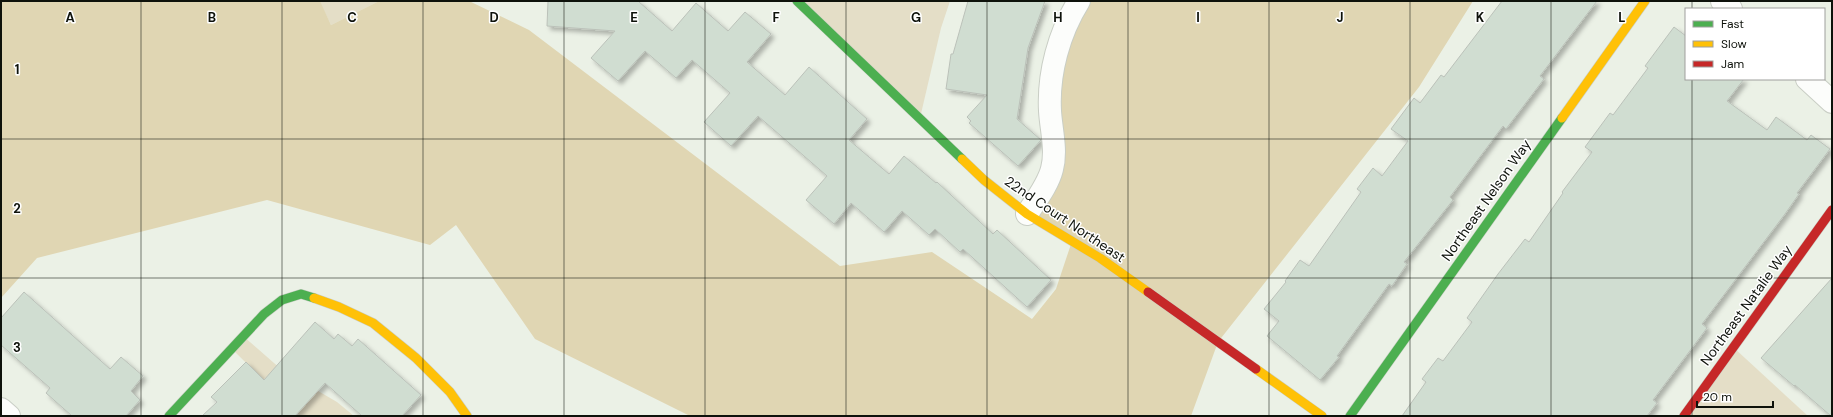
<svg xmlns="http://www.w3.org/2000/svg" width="1833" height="417" font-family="'DM Sans',sans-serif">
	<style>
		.green { fill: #e4dec7 }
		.forest { fill: #e0d6b3 }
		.building { fill: #d0ddd1; stroke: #bbc1b9; filter: url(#shadow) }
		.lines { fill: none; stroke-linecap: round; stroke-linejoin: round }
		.street-casing { stroke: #c9cec5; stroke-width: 24 }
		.fast-casing { stroke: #c9cec5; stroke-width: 10 }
		.slow-casing { stroke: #c9cec5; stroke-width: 10 }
		.jam-casing { stroke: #c9cec5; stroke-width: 10 }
		.street { stroke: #fcfdfb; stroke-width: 22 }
		.fast { stroke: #4caf50; stroke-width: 9 }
		.slow { stroke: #ffc107; stroke-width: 9 }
		.jam { stroke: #c62828; stroke-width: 9 }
		.grid { fill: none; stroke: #0e120b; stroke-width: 1; stroke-opacity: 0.55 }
		.labels { text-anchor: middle; stroke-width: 3; stroke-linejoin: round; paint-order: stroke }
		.street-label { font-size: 14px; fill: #0e120b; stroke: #fff }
		.grid-label { font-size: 13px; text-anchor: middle; font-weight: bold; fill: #0e120b; stroke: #fff; stroke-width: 3; stroke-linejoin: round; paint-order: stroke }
	</style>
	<defs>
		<filter id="shadow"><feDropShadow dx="3.5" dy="3.5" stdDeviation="2" flood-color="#0004"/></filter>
	</defs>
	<rect width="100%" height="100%" fill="#ebf1e6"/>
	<g class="green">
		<path d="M319 1H379L331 25Z"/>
		<path d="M797 1H950L941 28 920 118Z"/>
		<path d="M243 336 282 370 337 402 354 416H300L231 348Z"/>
		<path d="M1733 347 1808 416H1684Z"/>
	</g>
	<path class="forest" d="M1 1H320L331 25 379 1H469L529 30 840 266 932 252 1032 319 1056 289 1072 241 1027 214 1046 183 1050 111 1079 1H1473L1419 87 1218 342 1191 416H690L535 339 456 225 430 245 267 200 37 258 1 298Z"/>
	<g class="building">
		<path d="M548 1H638L672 31 696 3 728 31 745 12 771 34 747 62 785 95 809 67 867 119 849 140 889 174 904 156 936 183 937 182 993 234 997 230 1051 280 1027 307 963 249 960 252 935 229 929 235 902 211 884 232 851 203 834 224 806 200 827 176 758 116 731 146 704 122 730 93 692 60 676 78 645 51 618 81 591 58 615 31 547 26Z"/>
		<path d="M968 1H1045L1028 48 1017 119 1041 140 1018 166 969 123 971 121 967 117 987 95 946 89 951 54H953Z"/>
		<path d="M1502 1H1597L1540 76 1544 79 1506 129 1503 126 1450 197 1453 200 1404 262 1407 264 1392 286 1389 284 1337 356 1339 357 1320 380 1267 336 1279 321 1264 309 1286 282 1285 281 1300 260 1309 266 1361 192 1357 189 1373 168 1382 176 1408 141 1391 129 1414 98 1420 103 1441 75 1444 77Z"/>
		<path d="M1674 27 1686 36V79H1744L1727 101 1767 130 1776 117 1807 140 1811 135 1830 149 1797 193 1799 194 1785 214 1702 324 1707 328 1653 400 1657 403 1647 416H1402L1426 382 1422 379 1438 358 1443 361 1472 322 1467 318 1498 274 1525 239 1529 242 1563 193 1562 192 1592 152 1585 147 1610 113 1613 115 1648 68 1645 66Z"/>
		<path d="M1832 278V416H1831L1795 385 1794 386 1761 358Z"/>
		<path d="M24 292 110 369 121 357 143 376 131 391 140 400 126 416H72L46 393 50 388 1 345V318Z"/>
		<path d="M315 322 334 339 338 334 352 346 358 339 421 395 402 416H362L325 383 295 416H202L217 402 211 397 246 362 264 380Z"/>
	</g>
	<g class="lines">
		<g class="street-casing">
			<g id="street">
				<path d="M1722 1 1731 9"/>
				<path d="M1807 79 1832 102"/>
				<path d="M1027 214C1036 200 1048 185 1052 169 1057 150 1051 129 1050 111 1048 73 1059 33 1079 1"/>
				<path d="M1 409 9 416"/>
			</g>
		</g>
		<g class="fast-casing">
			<g id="fast">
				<path d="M797 1 962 159"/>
				<path d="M169 416 264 314 282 300 301 294 314 298"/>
				<path d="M1350 416 1562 118"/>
			</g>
		</g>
		<g class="slow-casing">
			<g id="slow">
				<path d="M1562 118 1645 1"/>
				<path d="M962 159 984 180 1027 214 1100 258 1148 292"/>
				<path d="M314 298 339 307 373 323 416 358 450 392 467 416"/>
				<path d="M1256 369 1322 416"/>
			</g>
		</g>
		<g class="jam-casing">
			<g id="jam">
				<path d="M1148 292 1256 369"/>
				<path d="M1684 416 1832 210"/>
			</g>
		</g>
		<use href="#street" class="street"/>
		<use href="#fast" class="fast"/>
		<use href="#slow" class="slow"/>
		<use href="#jam" class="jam"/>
	</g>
	<path class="grid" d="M141 1V416M282 1V416M423 1V416M564 1V416M705 1V416M846 1V416M987 1V416M1128 1V416M1269 1V416M1410 1V416M1551 1V416M1692 1V9M1692 79V416M1 139H1832M1 278H1832"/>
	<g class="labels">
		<g class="street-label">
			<text transform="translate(1486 200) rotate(-55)" y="5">Northeast Nelson Way</text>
			<text transform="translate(1065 219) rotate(34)" y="5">22nd Court Northeast</text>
			<text transform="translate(1746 305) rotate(-54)" y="5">Northeast Natalie Way</text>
		</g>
	</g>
	<g class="grid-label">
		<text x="70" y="22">A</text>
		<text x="212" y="22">B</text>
		<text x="352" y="22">C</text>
		<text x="494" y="22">D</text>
		<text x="634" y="22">E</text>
		<text x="776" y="22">F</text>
		<text x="916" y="22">G</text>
		<text x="1058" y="22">H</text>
		<text x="1198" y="22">I</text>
		<text x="1340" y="22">J</text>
		<text x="1480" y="22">K</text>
		<text x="1622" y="22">L</text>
		<text x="17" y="74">1</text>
		<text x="17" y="213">2</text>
		<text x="17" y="352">3</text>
	</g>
	<rect width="1833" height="417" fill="none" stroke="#0e120b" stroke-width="4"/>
	<rect x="1685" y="8" width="140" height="72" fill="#ffffff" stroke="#9fa09d"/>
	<rect x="1693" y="21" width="20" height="6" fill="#4caf50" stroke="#9fa09d"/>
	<text x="1721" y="28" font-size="12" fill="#0e120b">Fast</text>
	<rect x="1693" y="41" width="20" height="6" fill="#ffc107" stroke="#9fa09d"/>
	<text x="1721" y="48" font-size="12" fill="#0e120b">Slow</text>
	<rect x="1693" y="61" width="20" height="6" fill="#c62828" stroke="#9fa09d"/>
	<text x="1721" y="68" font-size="12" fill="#0e120b">Jam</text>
	<path d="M1697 401v6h76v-6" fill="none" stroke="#0e120b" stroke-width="2"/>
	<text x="1703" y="401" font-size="12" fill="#0e120b" stroke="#ffffff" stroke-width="3" paint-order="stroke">20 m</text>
</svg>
